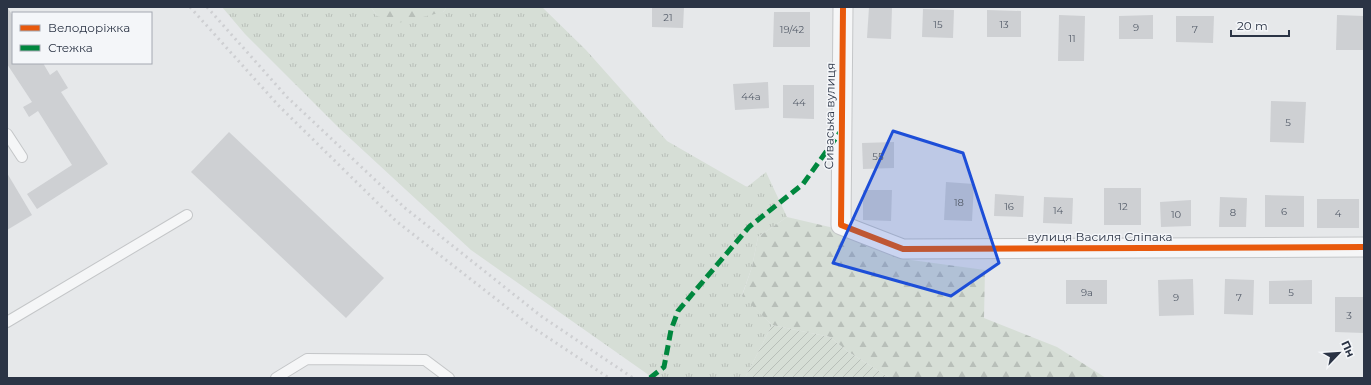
<svg xmlns="http://www.w3.org/2000/svg" width="1371" height="385" font-family="Montserrat,sans-serif">
	<style>
		.grass { fill: url(#grass-tufts) }
		.forest { fill: url(#forest-firs) }
		.garden { fill: url(#garden-furrows) }
		.building { fill: #ced0d3 }
		.lines { fill: none; stroke-linecap: round; stroke-linejoin: round }
		.lane-casing { stroke: #c4c6c8; stroke-width: 12 }
		.street-casing { stroke: #c4c6c8; stroke-width: 21 }
		.lane { stroke: #f5f6f7; stroke-width: 10 }
		.street { stroke: #f5f6f7; stroke-width: 19 }
		.rail { stroke: #cecfd2; stroke-width: 3; stroke-dasharray: 2 4; stroke-linecap: butt }
		.quiet { stroke: #00873e; stroke-width: 5; stroke-dasharray: 10 5; stroke-linecap: butt }
		.cycleway-casing { stroke: #f4f6f9; stroke-width: 8 }
		.cycleway { stroke: #e8590c; stroke-width: 6 }
		.marked { fill: #1d4ed8; fill-opacity: 0.2; stroke: #1d4ed8; stroke-width: 3; stroke-linejoin: round }
		.labels { text-anchor: middle; stroke-width: 3; stroke-linejoin: round; paint-order: stroke }
		.number-label { font-size: 10px; fill: #545c69 }
		.street-label { font-size: 12px; fill: #2b3445; stroke: #f4f6f9 }
	</style>
	<defs>
		<pattern id="grass-tufts" width="24" height="20" patternUnits="userSpaceOnUse"><rect width="24" height="20" fill="#d6ded6"/><path d="M3 7l-1-3M5 7V3M7 7l1-3M15 17l-1-3M17 17v-4M19 17l1-3" fill="none" stroke="#b8bfb9"/></pattern>
		<pattern id="forest-firs" width="22" height="20" patternUnits="userSpaceOnUse"><rect width="22" height="20" fill="#d6ded6"/><path d="M5 1l3.5 6h-7zM16 11l3.5 6h-7z" fill="#b8bfb9"/></pattern>
		<pattern id="garden-furrows" width="10" height="10" patternUnits="userSpaceOnUse"><rect width="10" height="10" fill="#d6ded6"/><path d="M-1 1l2-2M0 10L10 0M9 11l2-2" fill="none" stroke="#b8bfb9"/></pattern>
	</defs>
	<rect width="100%" height="100%" fill="#e6e8ea"/>
	<path class="grass" d="M222 7H371L377 16 443 12 447 7H542L586 50 667 141 747 187 766 172 787 217 758 237 752 267 742 295 772 325 745 378H653L471 250 339 128 245 34Z"/>
	<g class="forest">
		<path d="M371 7H447L443 12 398 23 377 16Z"/>
		<path d="M787 217 834 228 911 260 985 270 984 318 1057 347 1106 378H890L847 351 830 337 772 325 742 296 752 267 758 237Z"/>
	</g>
	<path class="garden" d="M772 325 830 337 847 351 890 378H745Z"/>
	<g class="building">
		<path d="M7 7 13 16V63H43L50 75 57 70 68 88 61 92 108 164 37 209 27 194 72 165 38 111 29 117 23 107 32 102 7 64Z"/>
		<path d="M652 7H684L683 28 652 27Z"/>
		<path d="M869 7H892L891 39 867 38Z"/>
		<path d="M923 9 954 10 953 38 922 37Z"/>
		<path d="M987 10 1021 11V37H987Z"/>
		<path d="M774 12H810V47H773Z"/>
		<path d="M1059 15 1085 16 1084 61H1058Z"/>
		<path d="M1153 15V39H1119V16Z"/>
		<path d="M1337 15 1364 16V50H1336Z"/>
		<path d="M1176 16H1214L1213 43 1176 42Z"/>
		<path d="M768 82 769 108 735 110 733 84Z"/>
		<path d="M783 85H814V119L783 118Z"/>
		<path d="M1271 101 1306 102 1304 143 1270 142Z"/>
		<path d="M229 132 384 278 346 318 191 172Z"/>
		<path d="M894 142V168L863 169 862 143Z"/>
		<path d="M7 173 32 215 7 230Z"/>
		<path d="M946 182 974 184 972 221 944 220Z"/>
		<rect x="1104" y="188" width="37" height="37"/>
		<path d="M863 190H892L891 221 863 220Z"/>
		<path d="M995 194 1024 196 1023 217 994 216Z"/>
		<path d="M1265 195 1304 196V227H1265Z"/>
		<path d="M1044 197 1073 198 1072 224 1043 223Z"/>
		<path d="M1220 197 1247 198 1246 227H1219Z"/>
		<rect x="1317" y="199" width="42" height="29"/>
		<path d="M1191 200V226L1161 227 1160 202Z"/>
		<path d="M1193 279 1194 315 1159 316 1158 280Z"/>
		<path d="M1225 279 1254 280 1253 315 1224 314Z"/>
		<rect x="1066" y="280" width="41" height="24"/>
		<path d="M1312 280V304H1269V281Z"/>
		<path d="M1335 297H1364V333L1335 332Z"/>
	</g>
	<g class="lines">
		<g class="lane-casing">
			<g id="lane">
				<path d="M7 134 22 157"/>
				<path d="M7 322 187 215"/>
				<path d="M276 378 307 359 425 360 449 378"/>
			</g>
		</g>
		<g class="street-casing">
			<path id="street" d="M843 7 841 225 903 249 1364 247"/>
		</g>
		<use href="#lane" class="lane"/>
		<use href="#street" class="street"/>
		<g class="rail">
			<path d="M190 7 278 105 396 221 532 327 609 378"/>
			<path d="M207 7 287 97 405 208 541 316 633 378"/>
		</g>
		<path class="quiet" d="M650 378 664 367 671 330 678 311 749 227 803 184 841 131"/>
		<g class="cycleway-casing">
			<path id="cycleway" d="M843 7 841 225 903 249 1364 247"/>
		</g>
		<use href="#cycleway" class="cycleway"/>
	</g>
	<path class="marked" d="M893 131 963 153 999 263 951 296 833 263Z"/>
	<g class="labels">
		<g class="number-label">
			<text x="668" y="21">21</text>
			<text x="938" y="28">15</text>
			<text x="1004" y="28">13</text>
			<text x="1136" y="31">9</text>
			<text x="792" y="33">19/42</text>
			<text x="1195" y="33">7</text>
			<text x="1072" y="42">11</text>
			<text x="751" y="100">44а</text>
			<text x="799" y="106">44</text>
			<text x="1288" y="126">5</text>
			<text x="878" y="160">55</text>
			<text x="959" y="206">18</text>
			<text x="1009" y="210">16</text>
			<text x="1123" y="210">12</text>
			<text x="1058" y="214">14</text>
			<text x="1284" y="215">6</text>
			<text x="1233" y="216">8</text>
			<text x="1338" y="217">4</text>
			<text x="1176" y="218">10</text>
			<text x="1087" y="296">9а</text>
			<text x="1291" y="296">5</text>
			<text x="1176" y="301">9</text>
			<text x="1239" y="301">7</text>
			<text x="1349" y="319">3</text>
		</g>
		<g class="street-label">
			<text transform="translate(830 116) rotate(-89)" y="4">Сиваська вулиця</text>
			<text x="1100" y="241">вулиця Василя Сліпака</text>
		</g>
	</g>
	<rect width="1371" height="385" fill="none" stroke="#2b3445" stroke-width="16"/>
	<rect x="12" y="12" width="140" height="52" fill="#f4f6f9" stroke="#a4a8b1"/>
	<rect x="20" y="25" width="20" height="6" fill="#e8590c" stroke="#a4a8b1"/>
	<text x="48" y="32" font-size="12" fill="#2b3445">Велодоріжка</text>
	<rect x="20" y="45" width="20" height="6" fill="#00873e" stroke="#a4a8b1"/>
	<text x="48" y="52" font-size="12" fill="#2b3445">Стежка</text>
	<g transform="translate(1339 353) rotate(65)" stroke="#f4f6f9" stroke-width="3" paint-order="stroke">
	<path d="M0-3L7 15L0 10L-7 15Z" fill="#2b3445"/>
	<text y="-6" font-size="11" font-weight="bold" text-anchor="middle" fill="#2b3445">Пн</text>
	</g>
	<path d="M1231 30v6h58v-6" fill="none" stroke="#2b3445" stroke-width="2"/>
	<text x="1237" y="30" font-size="12" fill="#2b3445" stroke="#f4f6f9" stroke-width="3" paint-order="stroke">20 m</text>
</svg>
